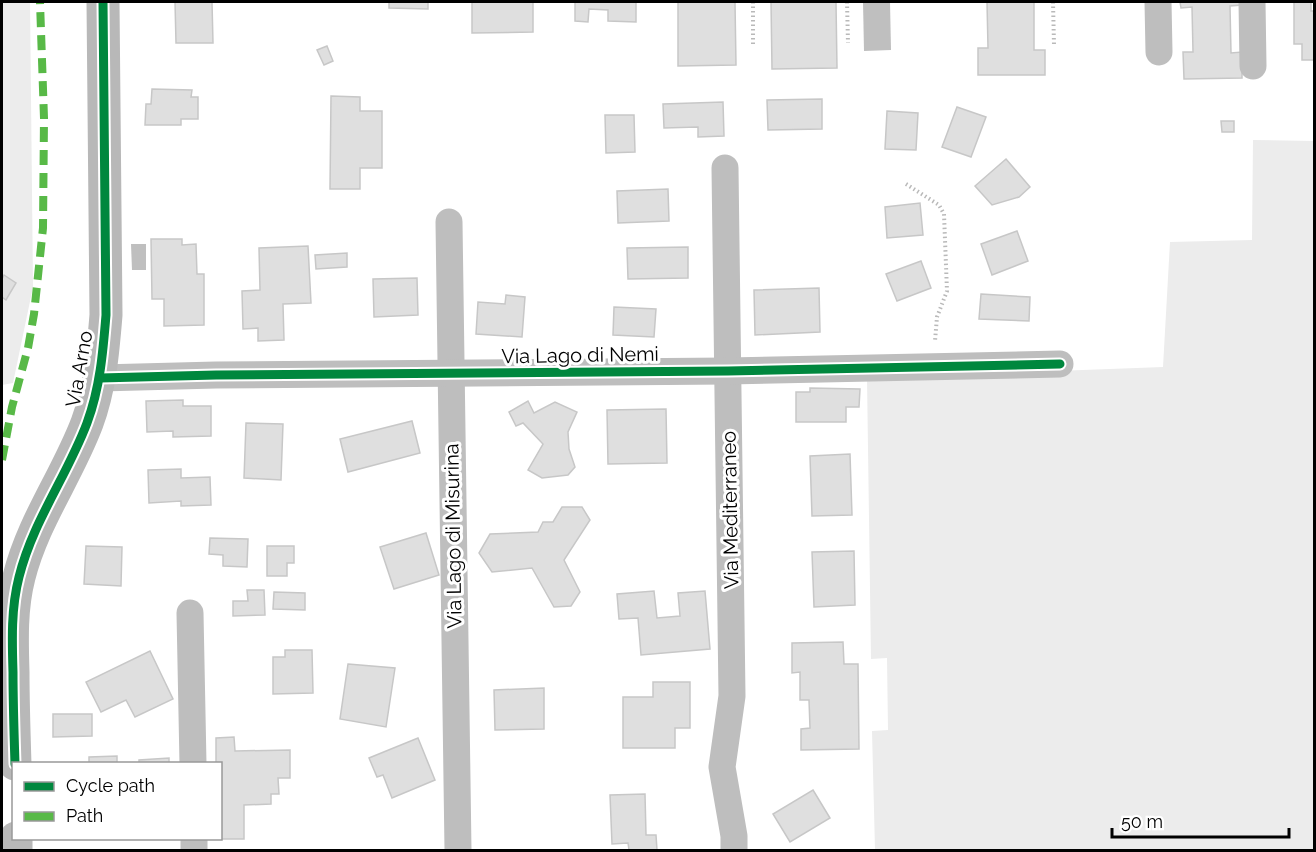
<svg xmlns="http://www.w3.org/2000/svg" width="1316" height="852" font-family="Raleway,sans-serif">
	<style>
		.green { fill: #ececec }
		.water { fill: #bfbfbf }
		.building { fill: #dfdfdf; stroke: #c7c7c7; stroke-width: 1.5 }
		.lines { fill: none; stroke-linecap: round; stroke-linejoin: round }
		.path { stroke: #b9b9b9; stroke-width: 4; stroke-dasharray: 1.5 3; stroke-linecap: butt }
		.street { stroke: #bebebe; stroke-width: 27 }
		.secondary { stroke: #b8b8b8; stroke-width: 33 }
		.quiet { stroke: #58b947; stroke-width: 8; stroke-dasharray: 15 8; stroke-linecap: butt }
		.cycleway-casing { stroke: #fff; stroke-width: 13 }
		.cycleway { stroke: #00873e; stroke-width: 9 }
		.labels { text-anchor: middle; stroke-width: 6; stroke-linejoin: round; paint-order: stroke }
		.street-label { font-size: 20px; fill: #000; stroke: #fff }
	</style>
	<rect width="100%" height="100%" fill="#fff"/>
	<g class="green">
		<path d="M2 2H30L33 287 13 383 2 385Z"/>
		<path d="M1253 140 1314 141V850H875L872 731 888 730 887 658 871 659 867 378 1163 367 1170 242 1252 240Z"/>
	</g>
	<g class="water">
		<path d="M863 2H890L891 50 864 51Z"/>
		<path d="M131 244H146V270H132Z"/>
	</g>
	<g class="building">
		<path d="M175 2H212L213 43H176Z"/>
		<path d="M389 2H428V9L389 8Z"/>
		<path d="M472 2H533V32L472 33Z"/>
		<path d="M575 2H636V22L608 21V10L589 9 588 22 575 21Z"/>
		<path d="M678 2H735L736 65 678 66Z"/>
		<path d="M771 2H836L837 68 772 69Z"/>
		<path d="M987 2H1034V50H1045V75H978V48H988Z"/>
		<path d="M1180 2H1242V5L1230 6 1231 53 1242 52V78L1184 79 1183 52H1193L1192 7 1181 8Z"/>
		<path d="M1294 2H1311V11H1314V60H1302V44H1294Z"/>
		<path d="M327 46 333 61 324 65 317 50Z"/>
		<path d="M152 89 192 90 191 97H198V119H181V125H145L146 104H151Z"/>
		<path d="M331 96 360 97V111H382V168H360V189H330Z"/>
		<path d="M822 99V129L768 130 767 100Z"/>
		<path d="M723 102 724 136 698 137V127L664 128 663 104Z"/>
		<path d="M957 107 986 117 971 157 942 147Z"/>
		<path d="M887 111 918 113 916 150 885 149Z"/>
		<path d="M605 115H634L635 152 606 153Z"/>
		<path d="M1221 121H1234V132H1222Z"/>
		<path d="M1006 159 1030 187 1019 197 992 205 975 186Z"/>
		<path d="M668 189 669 221 618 223 617 191Z"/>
		<path d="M920 203 923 235 887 238 885 207Z"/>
		<path d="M1017 231 1028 261 992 275 981 244Z"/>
		<path d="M151 239H182V245L196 244 197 274H204V325L164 326V299H152Z"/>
		<path d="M308 246 311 303 283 304 284 340 258 341V328L243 329 242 291 260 290 259 248Z"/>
		<path d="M688 247V278L628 279 627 248Z"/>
		<path d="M347 253V267L316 269 315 255Z"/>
		<path d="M921 261 931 288 897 301 886 274Z"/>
		<path d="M4 275 16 283 6 300 2 297V279Z"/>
		<path d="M417 278 418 315 374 317 373 279Z"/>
		<path d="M819 288 820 332 755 335 754 290Z"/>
		<path d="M981 294 1030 297 1029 321 979 319Z"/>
		<path d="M506 295 525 297 522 337 476 334 478 302 505 304Z"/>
		<path d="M614 307 656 309 654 337 613 335Z"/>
		<path d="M810 388 860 389 859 407H846V422H796V392H810Z"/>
		<path d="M183 400V406H211V436L173 437V431L147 432 146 401Z"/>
		<path d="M528 401 534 413 555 402 577 412 568 432 569 449 575 467 568 475 542 478 528 470 543 444 523 423 516 426 509 412Z"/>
		<path d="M666 409 667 463 608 464 607 410Z"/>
		<path d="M412 421 420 453 348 472 340 439Z"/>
		<path d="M246 423 283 424 281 480 244 478Z"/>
		<path d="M850 454 852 515 812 516 810 456Z"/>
		<path d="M181 469V478L210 477 211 505 181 506V501L149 503 148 470Z"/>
		<path d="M562 507H582L590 520 564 560 580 592 571 606 554 607 532 568 492 572 479 553 490 534 538 532 543 522H553Z"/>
		<path d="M426 533 439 575 394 589 380 547Z"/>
		<path d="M210 538 248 539 247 567 223 566V555L209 554Z"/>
		<path d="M86 546 122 547 121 586 84 584Z"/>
		<path d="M267 546H294V563H287V576H267Z"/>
		<path d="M854 551 855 605 814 607 812 552Z"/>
		<path d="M247 590H264L265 615 233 616V601H248Z"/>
		<path d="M654 591 657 618 680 616 678 593 705 591 710 649 641 655 638 618 619 619 617 594Z"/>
		<path d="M274 592 305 593V610L273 609Z"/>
		<path d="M843 642 844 664H858L859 749 801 750V729L810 728 809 700H800V672L792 673V643Z"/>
		<path d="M285 650H312L313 693 273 694V657H285Z"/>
		<path d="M150 651 173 699 135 717 126 700 101 712 86 682Z"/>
		<path d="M348 664 395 668 386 727 340 719Z"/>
		<path d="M653 682H690V728H675V748H623V697H653Z"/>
		<path d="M544 688V729L495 730 494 690Z"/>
		<path d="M53 714H92V736L53 737Z"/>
		<path d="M234 737 235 751 290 750V778H278L279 794H271V804L244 805V839H217L220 838V764H216V738Z"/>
		<path d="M418 738 435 780 392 798 383 775 377 777 369 758Z"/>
		<path d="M117 756V764H89V757Z"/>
		<path d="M169 758V764H139V760Z"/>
		<path d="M813 790 830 818 790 842 773 814Z"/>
		<path d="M645 794 646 835H656L657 850H629L628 843 612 844 610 795Z"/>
	</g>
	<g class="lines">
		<g class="path">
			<path d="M753 2V46"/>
			<path d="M847 2 848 43"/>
			<path d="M1053 2 1054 45"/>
			<path d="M906 184 939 205 944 214 947 291 937 317 935 341"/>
		</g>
		<g class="street">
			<path d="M1158 2 1159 52"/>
			<path d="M1252 2 1253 66"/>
			<path d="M725 168 732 696 722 767 734 836V850"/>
			<path d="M449 222 458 850"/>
			<path d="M100 378 216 375 728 371 1060 364"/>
			<path d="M190 613 193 764"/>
			<path d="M194 838V850"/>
		</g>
		<g class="secondary">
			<path d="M15 764C14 733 13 703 13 672 12 640 11 608 19 577 33 521 67 476 87 423 100 388 103 352 106 315L103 2"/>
			<path d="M16 838V850"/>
		</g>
		<path class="quiet" d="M2 460 12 407 28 348 34 314 43 228 44 118 40 2"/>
		<g class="cycleway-casing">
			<g id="cycleway">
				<path d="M100 378 216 375 728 371 1060 364"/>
				<path d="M15 764C14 733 13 703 13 672 12 640 11 608 19 577 33 521 67 476 87 423 100 388 103 352 106 315L103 2"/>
			</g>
		</g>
		<use href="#cycleway" class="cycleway"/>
	</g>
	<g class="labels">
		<g class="street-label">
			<text transform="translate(580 355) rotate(-1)" y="7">Via Lago di Nemi</text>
			<text transform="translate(79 369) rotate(-80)" y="7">Via Arno</text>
			<text transform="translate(730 510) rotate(-91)" y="7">Via Mediterraneo</text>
			<text transform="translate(453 536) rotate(-91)" y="7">Via Lago di Misurina</text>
		</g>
	</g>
	<rect width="1316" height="852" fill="none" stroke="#000000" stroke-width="6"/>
	<rect x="12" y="762" width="210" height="78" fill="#ffffff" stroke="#999999" stroke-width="1.5"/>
	<rect x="24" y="782" width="30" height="9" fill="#00873e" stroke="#999999" stroke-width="1.5"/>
	<text x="66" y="792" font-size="18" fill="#000000">Cycle path</text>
	<rect x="24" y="812" width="30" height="9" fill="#58b947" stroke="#999999" stroke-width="1.5"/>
	<text x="66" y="822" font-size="18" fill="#000000">Path</text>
	<path d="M1112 828v9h177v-9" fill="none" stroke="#000000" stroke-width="3"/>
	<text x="1121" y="828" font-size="18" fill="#000000" stroke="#ffffff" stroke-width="4.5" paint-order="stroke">50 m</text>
</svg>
